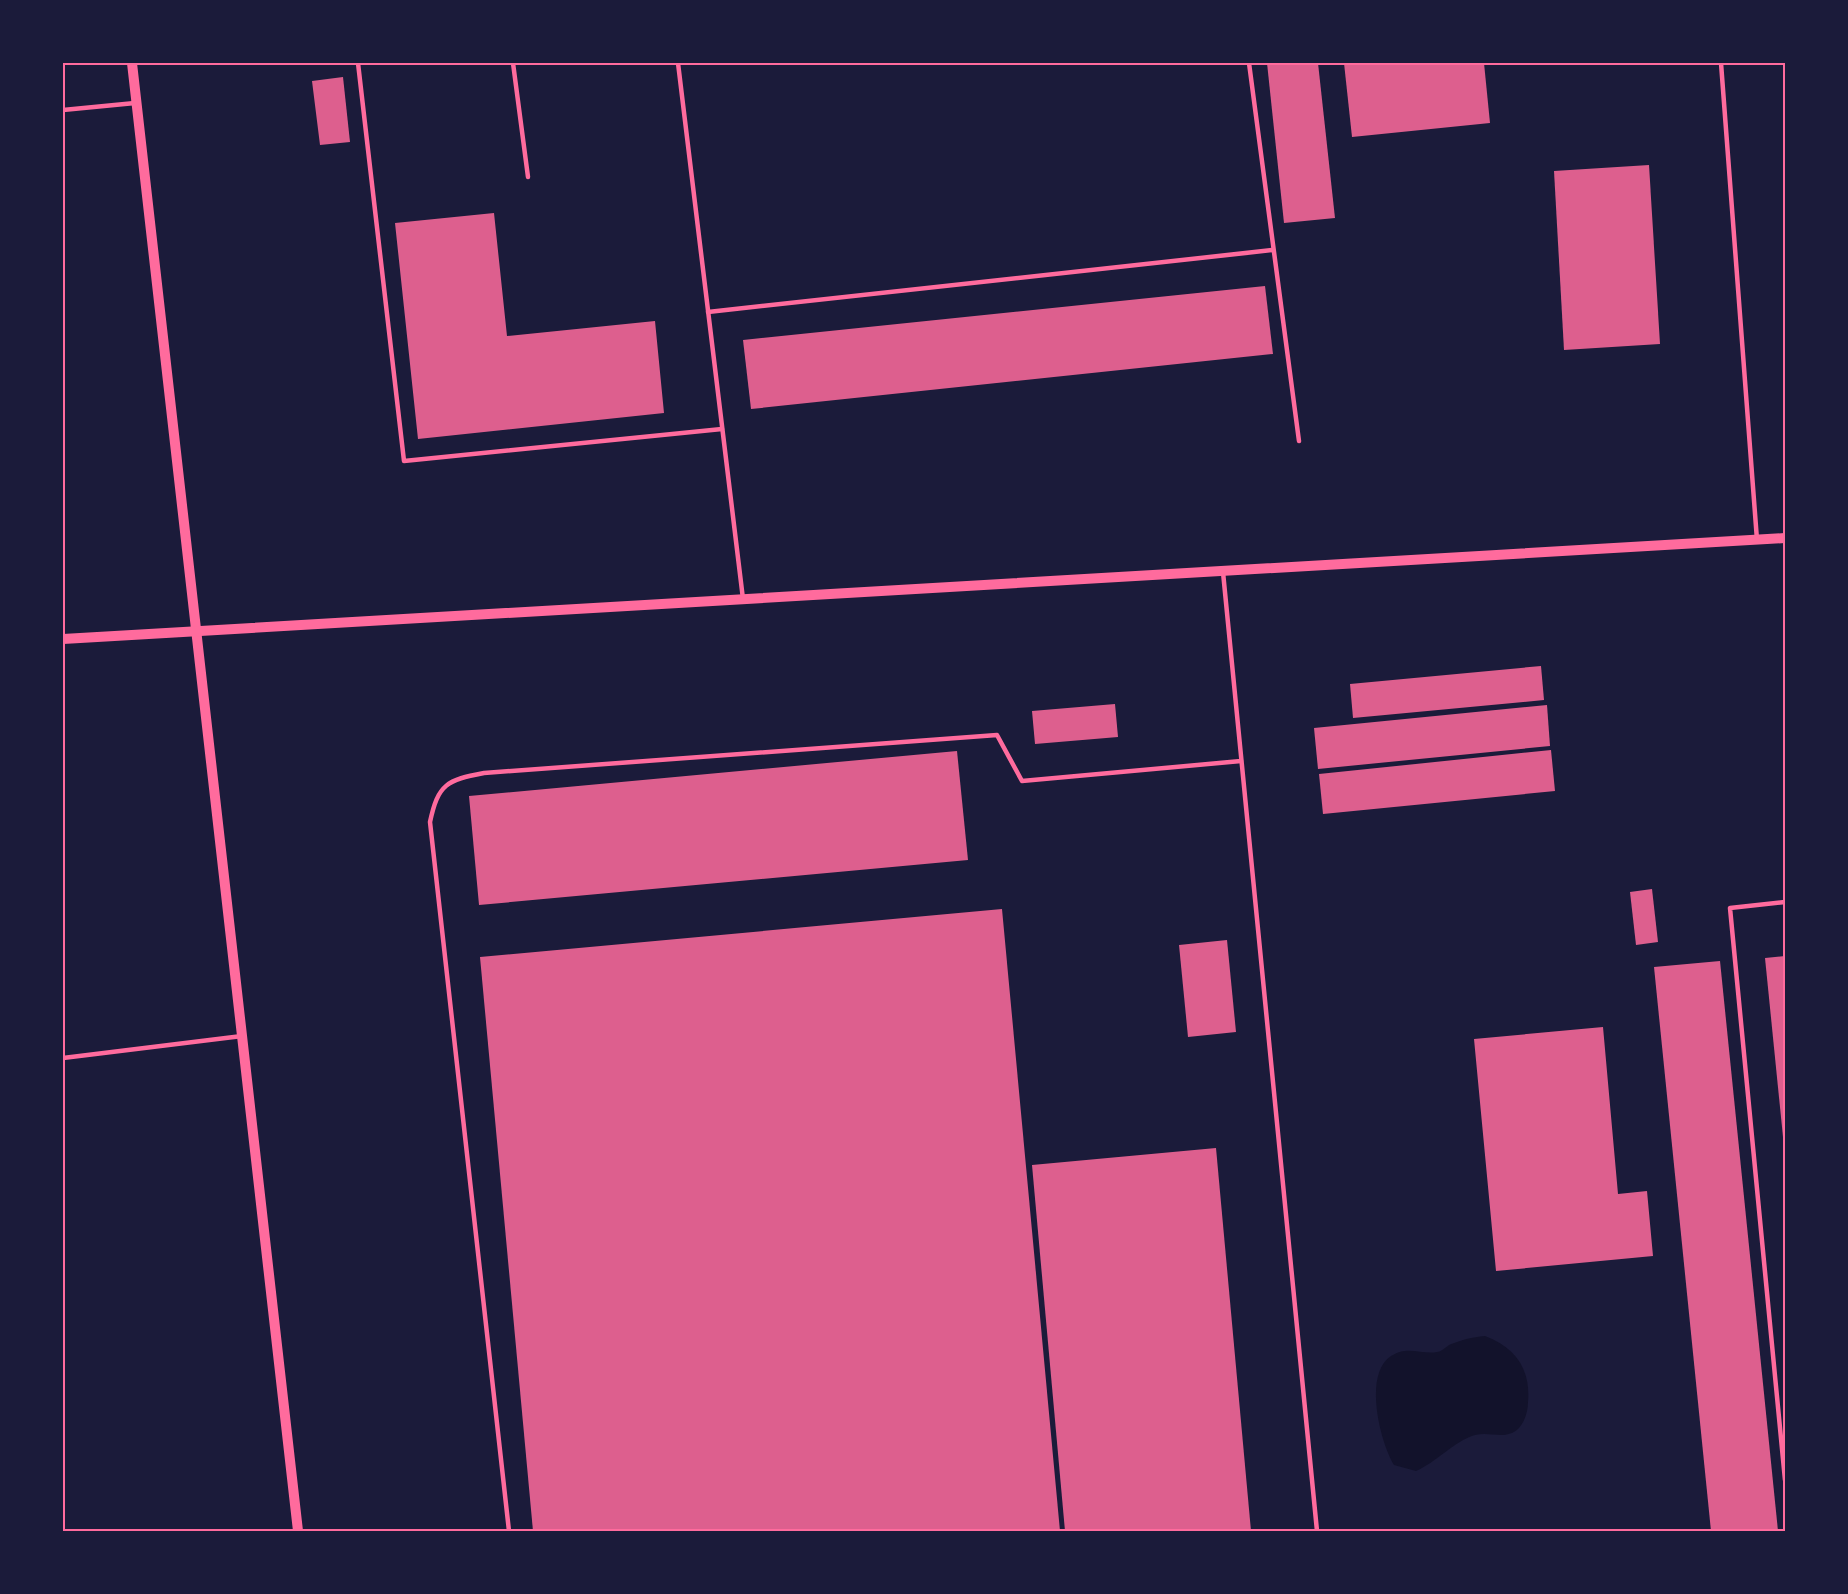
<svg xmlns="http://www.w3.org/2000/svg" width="1848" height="1594" font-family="Figtree,sans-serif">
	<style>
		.water { fill: #12122b }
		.building { fill: #dd5f8e }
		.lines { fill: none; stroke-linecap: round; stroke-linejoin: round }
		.service { stroke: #ff6b9d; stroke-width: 4.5 }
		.tertiary { stroke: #ff6b9d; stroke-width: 10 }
		.neatline { fill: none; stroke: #ff6b9d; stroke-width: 2 }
	</style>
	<rect width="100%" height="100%" fill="#1b1b3a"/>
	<path class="water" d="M1485 1336C1515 1347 1531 1369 1528 1402 1528 1411 1525 1421 1519 1428 1506 1441 1491 1431 1475 1435 1454 1441 1437 1462 1416 1471L1394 1465C1380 1442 1363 1374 1391 1356 1408 1345 1422 1355 1437 1352 1441 1352 1446 1347 1449 1345 1461 1340 1472 1337 1485 1336Z"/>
	<g class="building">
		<path d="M1267 63H1318L1335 218 1284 223Z"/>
		<path d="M1344 63H1484L1490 123 1352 137Z"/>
		<path d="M343 77 350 142 320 145 312 81Z"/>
		<path d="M1649 165 1660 344 1564 350 1554 171Z"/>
		<path d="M494 213 507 336 655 321 664 413 418 439 395 223Z"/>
		<path d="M1265 286 1273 354 751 409 743 340Z"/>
		<path d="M1541 666 1544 700 1353 718 1350 684Z"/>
		<path d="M1115 704 1118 737 1035 744 1032 711Z"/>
		<path d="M1547 705 1550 746 1318 769 1314 728Z"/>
		<path d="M1551 750 1555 791 1323 814 1319 774Z"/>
		<path d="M957 751 968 860 479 905 469 796Z"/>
		<path d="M1652 889 1658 942 1636 945 1630 892Z"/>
		<path d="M1002 909 1060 1531H533L480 957Z"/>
		<path d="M1227 940 1236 1032 1188 1037 1179 945Z"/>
		<path d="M1785 956V1137H1783L1765 958Z"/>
		<path d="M1720 961 1778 1531H1711L1654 967Z"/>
		<path d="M1603 1027 1618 1194 1647 1191 1653 1256 1496 1271 1474 1039Z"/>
		<path d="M1216 1148 1251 1531H1065L1032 1165Z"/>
	</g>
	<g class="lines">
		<g class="service">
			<path d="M358 63 404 461 722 429"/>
			<path d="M513 63 528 177"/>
			<path d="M678 63 743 599"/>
			<path d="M1249 63 1299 441"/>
			<path d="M1721 63 1757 540"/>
			<path d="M63 110 135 103"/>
			<path d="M708 312 1273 250"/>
			<path d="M1223 572 1317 1531"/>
			<path d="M1785 902 1730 908 1785 1480"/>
			<path d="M63 1058 242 1036"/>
			<path d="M509 1531 430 822C438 784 447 780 484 773L997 735 1022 781 1241 761"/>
		</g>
		<g class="tertiary">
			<path d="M132 63 298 1531"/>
			<path d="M63 639 1785 538"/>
		</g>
	</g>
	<rect width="1848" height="1594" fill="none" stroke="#1b1b3a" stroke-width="129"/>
	<rect x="64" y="64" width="1720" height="1466" class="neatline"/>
</svg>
